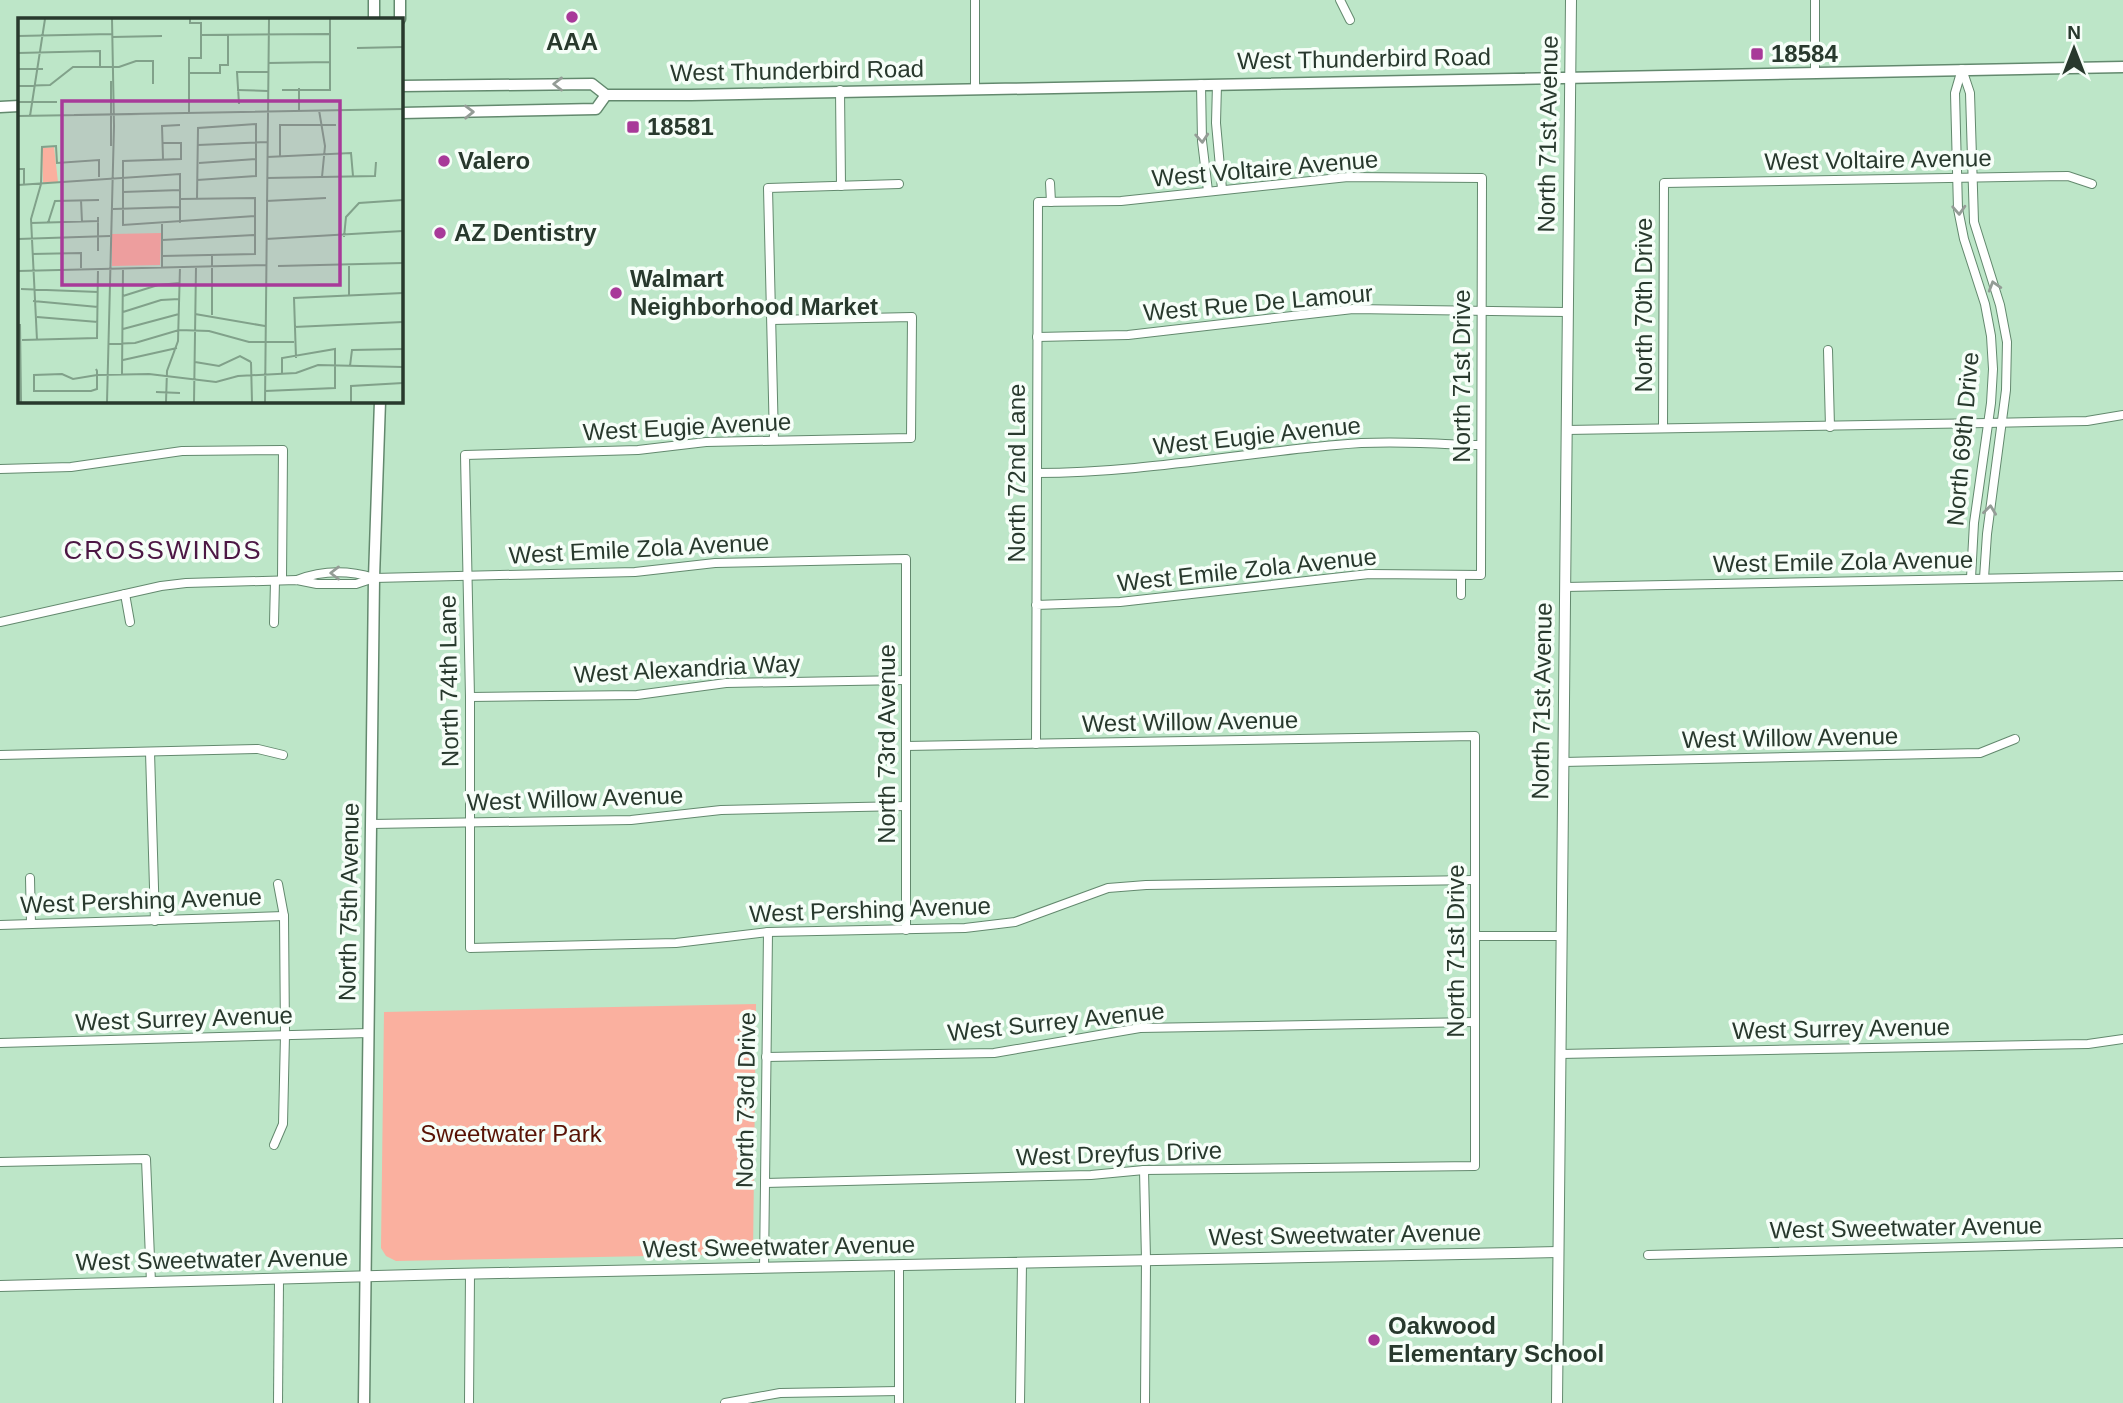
<svg xmlns="http://www.w3.org/2000/svg" width="2123" height="1403" font-family="Helvetica,sans-serif">
	<style>
		.park { fill: #fab09f }
		.lines { fill: none; stroke-linecap: round; stroke-linejoin: round }
		.minor-casing { stroke: #63896e; stroke-width: 10 }
		.tertiary-casing { stroke: #63896e; stroke-width: 12 }
		.secondary-casing { stroke: #63896e; stroke-width: 13 }
		.minor { stroke: #fff; stroke-width: 8 }
		.tertiary { stroke: #fff; stroke-width: 10 }
		.secondary { stroke: #fff; stroke-width: 10 }
		.oneway { stroke: #949c96 }
		.poi-dot { fill: #a83a99; stroke: #f6fef8; stroke-width: 2.5 }
		.labels { text-anchor: middle; stroke-width: 7; stroke-linejoin: round; paint-order: stroke }
		.poi-label { font-size: 24px; font-weight: bold; fill: #28392d; stroke: #f6fef8; text-anchor: start }
		.street-label { font-size: 24px; fill: #28392d; stroke: #f6fef8 }
		.park-label { font-size: 24px; fill: #581204; stroke: #f6fef8 }
		.neighbourhood-label { font-size: 26px; letter-spacing: 2px; fill: #4c1744; stroke: #f6fef8 }
		.inset-road { fill: none; stroke: #81a18a; stroke-width: 2 }
		.view { fill: #a83a99; fill-opacity: 0.15; stroke: #a83a99; stroke-width: 3.5 }
		.inset-edge { fill: none; stroke: #28392d; stroke-width: 3.5 }
	</style>
	<rect width="100%" height="100%" fill="#bde6c8"/>
	<path class="park" d="M756 1004 753 1254 396 1261 386 1256 381 1248 384 1012Z"/>
	<g class="lines">
		<g class="minor-casing">
			<g id="minor">
				<path d="M975 0V88"/>
				<path d="M1340 0 1350 20"/>
				<path d="M1962 69 1970 93 1974 222 2000 305 2007 342 2006 390 1987 534 1984 578"/>
				<path d="M1962 69 1955 93 1958 209 1964 239 1985 304 1991 336 1993 369 1991 403 1974 523 1971 578"/>
				<path d="M1815 73V0"/>
				<path d="M1201 84 1202 141 1208 191"/>
				<path d="M1217 84 1216 123 1222 189"/>
				<path d="M840 90 841 186"/>
				<path d="M1050 183 1051 202"/>
				<path d="M772 320 912 317 911 438 706 442 638 450 465 455 470 697V948L676 943 768 932 965 928 1015 922 1108 888 1146 885 1475 880"/>
				<path d="M1037 337 1128 335 1353 309 1567 312"/>
				<path d="M1828 350 1830 427"/>
				<path d="M1663 428 1664 183 2068 176 2092 184"/>
				<path d="M1566 430 1988 423 2087 421 2123 415"/>
				<path d="M774 440 768 188 899 184"/>
				<path d="M0 469 71 467 182 451 283 450 282 580"/>
				<path d="M1037 473C1137 473 1236 454 1336 445 1384 440 1433 444 1481 445"/>
				<path d="M1461 575V595"/>
				<path d="M297 580C323 570 348 570 374 578L635 572 715 563 906 559V930"/>
				<path d="M1565 587 2123 576"/>
				<path d="M125 594 130 622"/>
				<path d="M0 622 161 586 186 583 297 580 317 584H356L374 578"/>
				<path d="M274 623 275 581"/>
				<path d="M470 697 637 695 726 683 906 680"/>
				<path d="M1036 744 1038 202 1121 201 1348 177 1482 178 1481 575 1369 574 1120 602 1036 605"/>
				<path d="M150 752 155 921"/>
				<path d="M0 755 258 749 283 755"/>
				<path d="M1563 762 1980 753 2015 739"/>
				<path d="M371 824 631 820 721 810 906 806"/>
				<path d="M30 878 31 924"/>
				<path d="M0 925 284 916"/>
				<path d="M1475 936H1561"/>
				<path d="M0 1043 369 1033"/>
				<path d="M1560 1054 2088 1044 2123 1039"/>
				<path d="M766 1057 994 1053 1140 1028 1475 1022"/>
				<path d="M274 1145 283 1124 285 1035 284 916 278 884"/>
				<path d="M0 1162 146 1159 151 1283"/>
				<path d="M1144 1170 1146 1260 1145 1403"/>
				<path d="M765 1183 1091 1175 1144 1170 1475 1166V736L906 746"/>
				<path d="M1648 1255 2123 1243"/>
				<path d="M764 1268 768 932"/>
				<path d="M278 1403 279 1280"/>
				<path d="M469 1403 470 1274"/>
				<path d="M725 1403 780 1393 899 1391"/>
				<path d="M899 1403V1266"/>
				<path d="M1020 1403 1022 1263"/>
			</g>
		</g>
		<g class="tertiary-casing">
			<g id="tertiary">
				<path d="M0 1286 452 1274 1558 1252"/>
				<path d="M1557 1403 1571 0"/>
			</g>
		</g>
		<g class="secondary-casing">
			<g id="secondary">
				<path d="M400 0V19"/>
				<path d="M374 19V0"/>
				<path d="M401 86 592 84 606 95H691L2123 67"/>
				<path d="M0 107 19 106"/>
				<path d="M401 113 596 109 606 95"/>
				<path d="M364 1403 374 578 380 401"/>
			</g>
		</g>
		<use href="#minor" class="minor"/>
		<use href="#tertiary" class="tertiary"/>
		<use href="#secondary" class="secondary"/>
	</g>
	<defs><path id="oneway-chevron" d="M-2-3.5L2.5 0L-2 3.5" fill="none" stroke-width="1.6" stroke-linecap="round" stroke-linejoin="round" transform="scale(1.75)"/></defs>
	<g class="oneway">
		<use href="#oneway-chevron" transform="translate(558 84) rotate(180)"/>
		<use href="#oneway-chevron" transform="translate(469 112) rotate(-1)"/>
		<use href="#oneway-chevron" transform="translate(1202 138) rotate(86)"/>
		<use href="#oneway-chevron" transform="translate(1959 210) rotate(87)"/>
		<use href="#oneway-chevron" transform="translate(1994 286) rotate(-107)"/>
		<use href="#oneway-chevron" transform="translate(1990 510) rotate(-83)"/>
		<use href="#oneway-chevron" transform="translate(335 573) rotate(180)"/>
	</g>
	<g class="poi-dot">
		<circle cx="572" cy="17" r="7"/>
		<rect x="1750" y="47" width="14" height="14" rx="3.5"/>
		<rect x="626" y="120" width="14" height="14" rx="3.5"/>
		<circle cx="444" cy="161" r="7"/>
		<circle cx="440" cy="233" r="7"/>
		<circle cx="616" cy="293" r="7"/>
		<circle cx="1374" cy="1340" r="7"/>
	</g>
	<g class="labels">
		<g class="poi-label">
			<text x="572" y="50" text-anchor="middle">AAA</text>
			<text x="1771" y="62">18584</text>
			<text x="647" y="135">18581</text>
			<text x="458" y="169">Valero</text>
			<text x="454" y="241">AZ Dentistry</text>
			<text x="630" y="287">Walmart<tspan x="630" dy="28">Neighborhood Market</tspan></text>
			<text x="1388" y="1334">Oakwood<tspan x="1388" dy="28">Elementary School</tspan></text>
		</g>
		<g class="street-label">
			<text transform="translate(1364 59) rotate(-1)" y="8">West Thunderbird Road</text>
			<text transform="translate(797 71) rotate(-1)" y="8">West Thunderbird Road</text>
			<text transform="translate(1548 134) rotate(-89)" y="8">North 71st Avenue</text>
			<text transform="translate(1878 160) rotate(-1)" y="8">West Voltaire Avenue</text>
			<text transform="translate(1265 169) rotate(-5)" y="8">West Voltaire Avenue</text>
			<text transform="translate(1258 303) rotate(-5)" y="8">West Rue De Lamour</text>
			<text transform="translate(1644 305) rotate(-90)" y="8">North 70th Drive</text>
			<text transform="translate(1462 376) rotate(-90)" y="8">North 71st Drive</text>
			<text transform="translate(687 427) rotate(-3)" y="8">West Eugie Avenue</text>
			<text transform="translate(1257 436) rotate(-6)" y="8">West Eugie Avenue</text>
			<text transform="translate(1963 439) rotate(-85)" y="8">North 69th Drive</text>
			<text transform="translate(1017 473) rotate(-90)" y="8">North 72nd Lane</text>
			<text transform="translate(639 549) rotate(-3)" y="8">West Emile Zola Avenue</text>
			<text transform="translate(1843 562) rotate(-1)" y="8">West Emile Zola Avenue</text>
			<text transform="translate(1247 570) rotate(-6)" y="8">West Emile Zola Avenue</text>
			<text transform="translate(687 669) rotate(-3)" y="8">West Alexandria Way</text>
			<text transform="translate(449 681) rotate(-91)" y="8">North 74th Lane</text>
			<text transform="translate(1542 701) rotate(-89)" y="8">North 71st Avenue</text>
			<text transform="translate(1190 722) rotate(-1)" y="8">West Willow Avenue</text>
			<text transform="translate(1790 738) rotate(-1)" y="8">West Willow Avenue</text>
			<text transform="translate(887 744) rotate(-90)" y="8">North 73rd Avenue</text>
			<text transform="translate(575 799) rotate(-2)" y="8">West Willow Avenue</text>
			<text transform="translate(141 901) rotate(-2)" y="8">West Pershing Avenue</text>
			<text transform="translate(349 902) rotate(-89)" y="8">North 75th Avenue</text>
			<text transform="translate(870 910) rotate(-2)" y="8">West Pershing Avenue</text>
			<text transform="translate(1456 951) rotate(-90)" y="8">North 71st Drive</text>
			<text transform="translate(184 1019) rotate(-2)" y="8">West Surrey Avenue</text>
			<text transform="translate(1056 1022) rotate(-6)" y="8">West Surrey Avenue</text>
			<text transform="translate(1841 1029) rotate(-1)" y="8">West Surrey Avenue</text>
			<text transform="translate(746 1100) rotate(-89)" y="8">North 73rd Drive</text>
			<text transform="translate(1119 1154) rotate(-2)" y="8">West Dreyfus Drive</text>
			<text transform="translate(1906 1228) rotate(-1)" y="8">West Sweetwater Avenue</text>
			<text transform="translate(1345 1235) rotate(-1)" y="8">West Sweetwater Avenue</text>
			<text transform="translate(779 1247) rotate(-1)" y="8">West Sweetwater Avenue</text>
			<text transform="translate(212 1260) rotate(-1)" y="8">West Sweetwater Avenue</text>
		</g>
		<g class="park-label">
			<text x="511" y="1142">Sweetwater Park</text>
		</g>
		<g class="neighbourhood-label">
			<text x="163" y="559">CROSSWINDS</text>
		</g>
	</g>
	<g transform="translate(18 18)">
		<rect width="385" height="385" fill="#bde6c8"/>
		<path d="M36 129 40 164 25 165 24 130ZM143 215 142 247 94 248V216Z" fill="#fab09f"/>
		<path class="inset-road" d="M183 17 311 16M0 18 94 16M94 19 144 18M339 30 385 29M0 35 82 33V49M170 40H183V5H172V1M250 45 312 44M0 51H25M171 55H202V47H210V17M0 68 32 67 55 49H101L118 43H135V66M219 72 250 73M264 72H312V1M0 84H39M221 86 219 54H250M301 92 307 128 304 159M281 93V70M171 95V41M56 97 385 91M0 98 123 96M12 98 27 1M145 125H163V141L105 143V207L237 198M180 127 249 124M93 128V63M249 139 333 135 335 158M262 139V107H318M145 141 144 108 162 107M181 145 238 141M0 151H6V167M249 160 357 158 358 144M0 167 162 156V205M105 174 162 172M179 181 180 110 238 106V158L179 162M63 182 64 204M248 183 308 180M95 191 162 189M13 205 81 203M30 205 37 183 81 182M326 219 328 199 341 185 385 182M0 221 92 218M248 221 385 213M144 222 236 217M80 233V199M14 236 63 235V250M194 236V297M144 238 237 236V180L162 181M331 246V277M260 248 385 245M144 249V206M0 253 248 247M3 271 80 274M105 278 140 267 162 265M15 283 80 289M105 294 143 282 161 281M177 296 247 308M19 299 80 304M2 306 3 384M276 309 385 304M105 311 161 296M4 322 79 320 80 251M19 322 13 201 23 166 24 129 38 128 39 145 81 142V159M91 326 117 325 161 312 191 313 231 324H276M278 340 276 280 385 275M105 342 159 330M177 344 201 348 222 338 233 344M233 344 234 384M332 348 334 332 385 331M78 351 79 353V371L73 373H16V357L44 356 55 361 79 357 131 356 198 364 220 358 278 355 300 347 385 349M104 356 105 250M247 373 317 370V331L264 340V356M138 374 162 375M89 384 96 108 94 1M148 384 149 353 160 323 162 249M176 384 178 249M247 384 251 1M333 384V368L385 365"/>
		<path class="view" d="M44 83H322V267H44Z"/>
		<rect width="385" height="385" class="inset-edge"/>
	</g>
	<g transform="translate(2074 49)" stroke="#f6fef8" stroke-width="5" paint-order="stroke">
	<path d="M0-5L12 26L0 18L-12 26Z" fill="#28392d"/>
	<text y="-10" font-size="19" font-weight="bold" text-anchor="middle" fill="#28392d">N</text>
	</g>
</svg>
